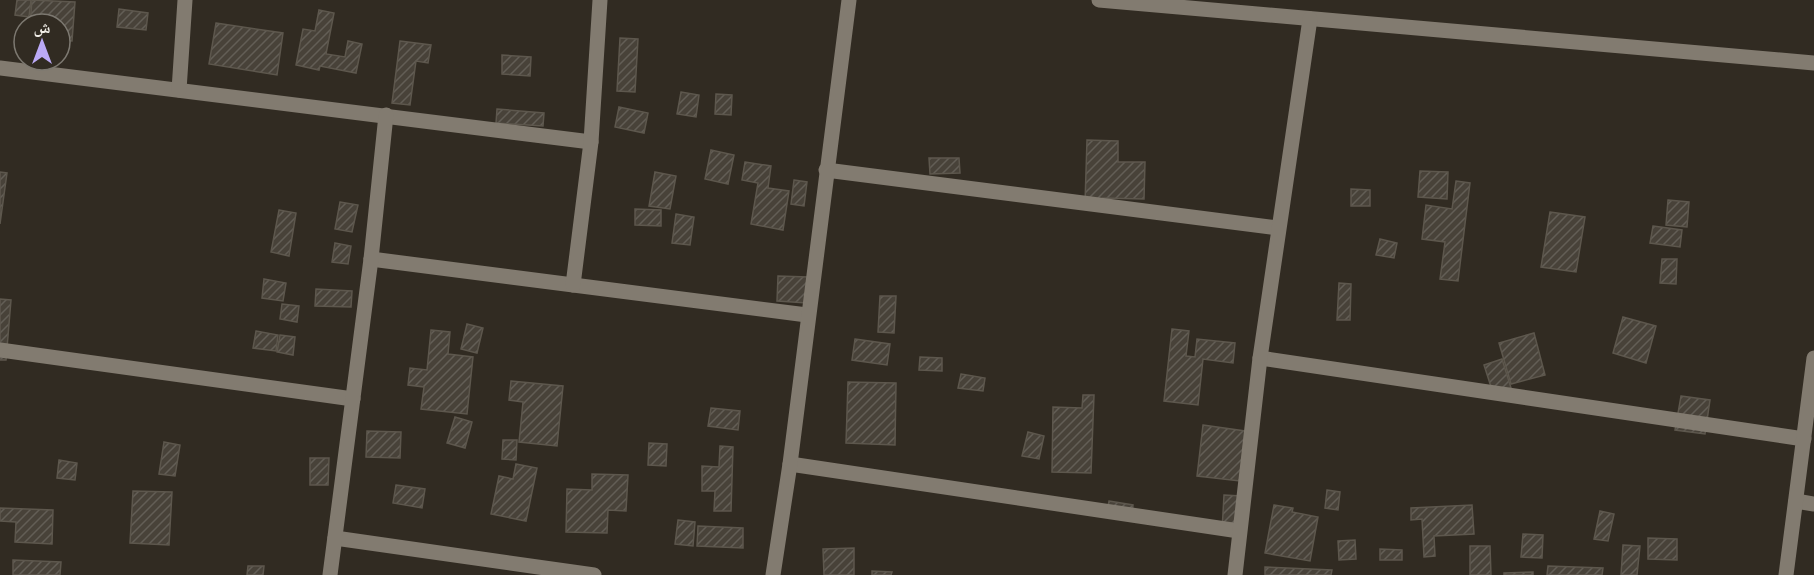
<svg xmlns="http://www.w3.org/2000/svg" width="1814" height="575" font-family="Quicksand,'Noto Naskh Arabic',sans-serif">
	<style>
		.building { fill: url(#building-hatch); stroke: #5d574d; stroke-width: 1.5 }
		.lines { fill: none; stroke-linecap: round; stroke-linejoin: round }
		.minor { stroke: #827b70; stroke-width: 15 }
		.tertiary { stroke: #827b70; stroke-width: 15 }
	</style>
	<defs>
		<pattern id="building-hatch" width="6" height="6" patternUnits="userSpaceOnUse" patternTransform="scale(1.5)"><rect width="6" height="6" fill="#484239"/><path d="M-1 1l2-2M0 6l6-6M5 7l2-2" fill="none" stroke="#635e56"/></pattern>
	</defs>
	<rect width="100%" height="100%" fill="#312b22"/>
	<g class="building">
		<path d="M17 0H31L29 17 15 15Z"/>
		<path d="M32 0 75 2 72 41 60 40V24H30Z"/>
		<path d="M119 9 148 13 146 30 117 27Z"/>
		<path d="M319 10 334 13 326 54 345 57 348 41 362 44 356 73 320 66 319 70 296 65 303 29 315 31Z"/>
		<path d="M216 23 283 33 277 75 209 64Z"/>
		<path d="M620 38 638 39 635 92 617 91Z"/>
		<path d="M400 41 431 45 428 63 416 61 410 105 392 103Z"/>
		<path d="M502 55 531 57 530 76 502 74Z"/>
		<path d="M681 92 699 95 696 117 677 114Z"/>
		<path d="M716 94 732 95 731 115 715 114Z"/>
		<path d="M619 107 648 113 644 133 615 127Z"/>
		<path d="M497 109 544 113 543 126 496 123Z"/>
		<path d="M1087 140 1118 141V162H1145L1144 199 1103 198V203H1085Z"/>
		<path d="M711 150 734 155 728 184 705 179Z"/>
		<path d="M929 158H959L960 173 930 174Z"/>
		<path d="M745 162 771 166 768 188 789 191 783 230 751 224 758 183 742 180Z"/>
		<path d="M1420 171 1448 172 1447 199 1418 197Z"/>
		<path d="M0 172 7 173 0 224Z"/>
		<path d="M655 172 676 176 670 209 649 206Z"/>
		<path d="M794 180 807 182 804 206 791 204Z"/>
		<path d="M1456 181 1470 183 1458 281 1440 279 1445 242 1422 239 1426 205 1452 209Z"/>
		<path d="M1351 189 1370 190V206H1351Z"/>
		<path d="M1668 200 1689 202 1687 227 1666 225Z"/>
		<path d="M340 202 358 205 352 232 335 229Z"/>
		<path d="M635 209 661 210V226L635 225Z"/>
		<path d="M279 210 296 213 289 256 271 252Z"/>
		<path d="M1550 212 1585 217 1576 272 1541 267Z"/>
		<path d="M676 214 694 217 690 245 672 243Z"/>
		<path d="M1653 226 1682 230 1680 247 1650 243Z"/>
		<path d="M1380 239 1397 243 1394 258 1376 255Z"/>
		<path d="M335 243 351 246 348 264 332 262Z"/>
		<path d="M1662 259H1677L1676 284 1660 283Z"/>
		<path d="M778 276 808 277 807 303 777 301Z"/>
		<path d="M264 279 286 283 283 301 262 298Z"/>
		<path d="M1339 283 1351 284 1350 320H1337Z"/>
		<path d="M316 289 352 291 351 307 315 306Z"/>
		<path d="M880 296H896L894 333 878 332Z"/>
		<path d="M0 299 11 300 6 360H0Z"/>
		<path d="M282 304 299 306 297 322 280 319Z"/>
		<path d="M1623 317 1656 326 1646 363 1613 353Z"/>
		<path d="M467 324 483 328 477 353 461 349Z"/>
		<path d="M1172 329 1189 331 1186 356 1195 357 1197 339 1235 343 1233 363 1203 359 1198 405 1164 401Z"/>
		<path d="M431 330 450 332 448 354 473 357 467 414 421 409 424 387 408 385 410 368 427 370Z"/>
		<path d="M256 331 278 335 276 351 253 348Z"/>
		<path d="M1534 333 1545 375 1511 384 1499 343Z"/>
		<path d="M280 335 295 337 293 355 277 352Z"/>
		<path d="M855 339 890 344 887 365 852 360Z"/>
		<path d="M920 357 942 358V371L919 370Z"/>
		<path d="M1502 359 1511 388 1493 393 1484 365Z"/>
		<path d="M961 374 985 378 983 391 958 388Z"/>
		<path d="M511 381 563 386 557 446 519 442 523 402 509 400Z"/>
		<path d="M848 382 896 383 895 445 846 443Z"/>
		<path d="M1083 395H1094L1091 473 1052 472 1053 407 1082 408Z"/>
		<path d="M1681 396 1710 400 1705 434 1675 430Z"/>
		<path d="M711 408 740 411 738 430 708 426Z"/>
		<path d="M455 417 472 422 465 448 447 443Z"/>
		<path d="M1203 425 1245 431 1240 481 1197 476Z"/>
		<path d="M367 431 401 432 400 458 366 457Z"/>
		<path d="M1028 432 1044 436 1039 459 1022 456Z"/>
		<path d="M503 440H517L516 460 502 459Z"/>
		<path d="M164 442 180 445 175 476 159 474Z"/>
		<path d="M649 443 667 444 666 466 648 465Z"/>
		<path d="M720 446 733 447 731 511H714L715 491H702V466L719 467Z"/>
		<path d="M310 458H329L328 485H310Z"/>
		<path d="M59 460 77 463 75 480 57 478Z"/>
		<path d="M516 464 537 468 526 521 491 514 499 476 513 479Z"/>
		<path d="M592 474 628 475 626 511 608 510 607 533 566 532 567 489 592 490Z"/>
		<path d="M396 485 425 489 422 508 393 503Z"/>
		<path d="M1327 490 1340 492 1338 510 1325 508Z"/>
		<path d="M133 491 172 492 169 545 130 543Z"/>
		<path d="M1224 495 1241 496 1239 532 1222 531Z"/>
		<path d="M1109 501 1133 505 1132 516 1107 512Z"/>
		<path d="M1274 505 1293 508 1292 512 1318 517 1310 561 1265 553Z"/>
		<path d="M1472 505 1474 534 1434 536 1435 556 1424 557 1422 519 1411 520V508Z"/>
		<path d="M0 508 53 510 52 544 15 542 16 522 0 521Z"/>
		<path d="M1600 511 1614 514 1608 541 1594 539Z"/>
		<path d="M678 520 695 522 693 546 675 544Z"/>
		<path d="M698 526 743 528V548L697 546Z"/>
		<path d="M1523 534 1543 535 1542 558 1521 557Z"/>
		<path d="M1648 538 1677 539V560L1648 559Z"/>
		<path d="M1355 540 1356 559 1339 560 1338 541Z"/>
		<path d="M1623 545 1640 546 1637 575H1621Z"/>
		<path d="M1470 546H1490L1491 575H1470Z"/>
		<path d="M854 548V575H824L823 549Z"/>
		<path d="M1380 549 1402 550V560H1380Z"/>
		<path d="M13 560 61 562 60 575H13Z"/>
		<path d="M248 566H264L263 575H247Z"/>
		<path d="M1548 566 1603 568 1602 575H1547Z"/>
		<path d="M1265 567 1332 570 1331 575H1265Z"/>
		<path d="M872 571 892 572 891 575H872Z"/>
		<path d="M1533 572V575H1504V573Z"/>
	</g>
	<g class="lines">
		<g class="minor">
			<path d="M1099 0 1814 63"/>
			<path d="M0 68 591 142"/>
			<path d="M179 90 185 0"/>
			<path d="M826 170 1278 228"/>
			<path d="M371 259 807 315"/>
			<path d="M573 285 591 142 600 0"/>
			<path d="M0 350 353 399"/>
			<path d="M1260 358 1804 439"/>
			<path d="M790 464 1239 531"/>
			<path d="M1796 501 1814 504"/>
			<path d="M335 538 594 575"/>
			<path d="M330 575 371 259 386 115"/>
			<path d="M773 575 790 464 849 0"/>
			<path d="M1235 575 1260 358 1310 19"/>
		</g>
		<path class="tertiary" d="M1786 575 1814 358"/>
	</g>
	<g transform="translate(42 42)"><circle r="28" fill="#312b22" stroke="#7d7971" stroke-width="1.5"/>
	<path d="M0-4.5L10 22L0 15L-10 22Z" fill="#bbaaf6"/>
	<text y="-9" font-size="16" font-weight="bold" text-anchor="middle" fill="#f0ede7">ش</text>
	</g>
</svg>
